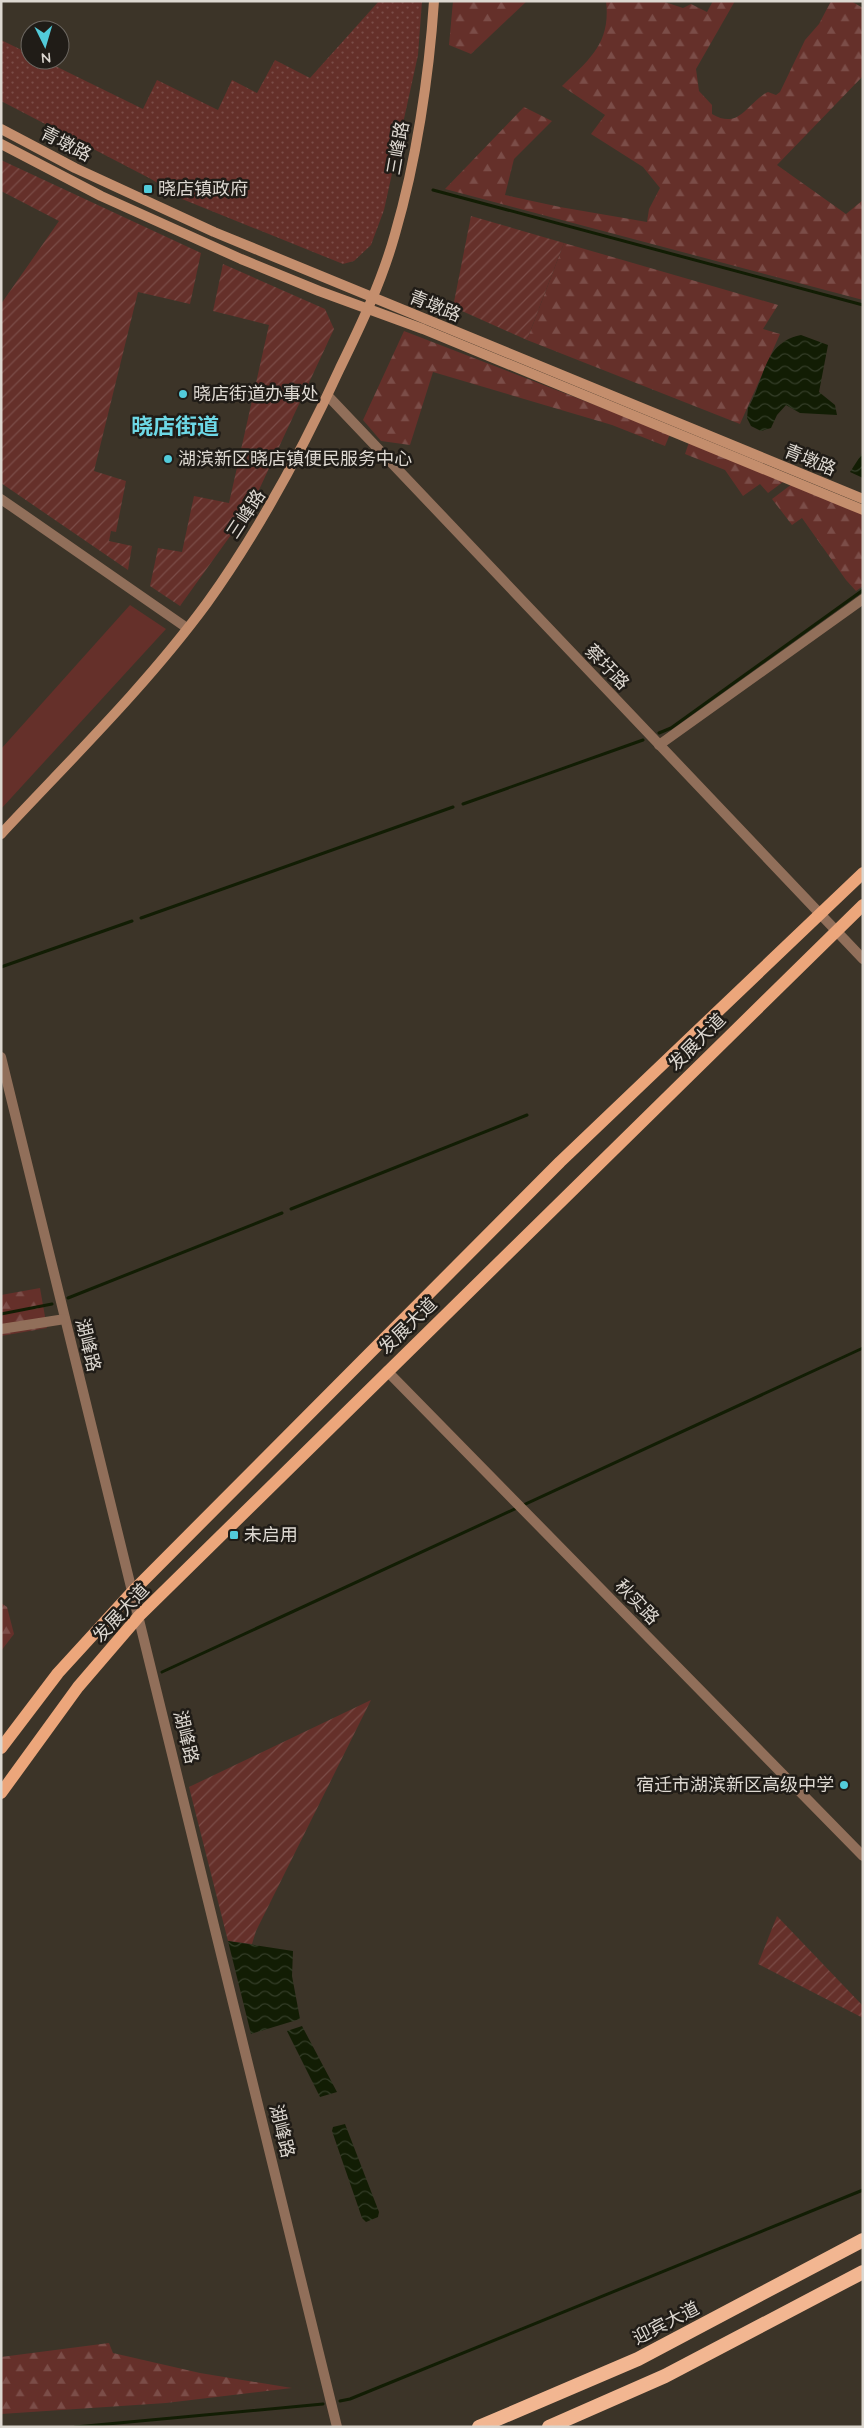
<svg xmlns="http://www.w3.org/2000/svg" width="864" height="2428" font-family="Quicksand,'Noto Sans SC',sans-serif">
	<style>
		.grass { fill: #65302a }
		.forest { fill: url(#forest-firs) }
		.park { fill: url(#park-dots) }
		.garden { fill: url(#garden-furrows) }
		.water { fill: url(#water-waves) }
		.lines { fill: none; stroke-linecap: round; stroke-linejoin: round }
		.stream { stroke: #121d04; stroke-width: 3 }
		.minor { stroke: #916f5a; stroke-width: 10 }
		.tertiary { stroke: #916f5a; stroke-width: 10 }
		.secondary { stroke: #c48e6d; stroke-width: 10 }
		.primary { stroke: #eca67b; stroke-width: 12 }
		.trunk { stroke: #f2b691; stroke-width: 14 }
		.poi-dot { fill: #52cbda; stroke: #201c17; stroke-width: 2 }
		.labels { text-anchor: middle; stroke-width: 5; stroke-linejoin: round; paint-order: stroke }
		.street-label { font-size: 18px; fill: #ddd8d1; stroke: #201c17 }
		.poi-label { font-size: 18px; fill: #ddd8d1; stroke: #201c17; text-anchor: start }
		.district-label { font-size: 22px; font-weight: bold; fill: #6dd8e6; stroke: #201c17 }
	</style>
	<defs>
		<pattern id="forest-firs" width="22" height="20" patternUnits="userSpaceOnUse" patternTransform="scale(1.25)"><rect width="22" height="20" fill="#65302a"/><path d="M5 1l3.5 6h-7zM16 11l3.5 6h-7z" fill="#7b4d48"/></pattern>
		<pattern id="park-dots" width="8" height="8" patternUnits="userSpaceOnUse" patternTransform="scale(1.25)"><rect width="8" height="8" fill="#65302a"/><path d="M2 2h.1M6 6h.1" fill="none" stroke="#7b4d48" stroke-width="1.8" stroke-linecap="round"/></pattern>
		<pattern id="garden-furrows" width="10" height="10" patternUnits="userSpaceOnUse" patternTransform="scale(1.25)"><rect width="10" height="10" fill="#65302a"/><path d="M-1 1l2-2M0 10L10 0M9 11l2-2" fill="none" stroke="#7b4d48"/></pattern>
		<pattern id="water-waves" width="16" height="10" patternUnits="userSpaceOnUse" patternTransform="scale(1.25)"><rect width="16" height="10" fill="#121d04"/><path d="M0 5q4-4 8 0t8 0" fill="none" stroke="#343d28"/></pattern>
	</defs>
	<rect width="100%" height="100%" fill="#3c3428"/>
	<path class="grass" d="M130 605 166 629 1 809V749Z"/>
	<g class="forest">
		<path d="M453 1H527L471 54 449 45Z"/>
		<path d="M606 1H662L683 8 691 4 707 12 713 1H735L696 69 699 91 712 105V114C740 131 748 101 768 92L776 95 780 92 805 40 819 24 831 1H851L863 8V76L777 165 846 214 863 200V300L445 189 524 107 552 121 514 159 505 195 560 207 647 222 649 209 660 188 643 167 591 134 605 115 562 86C590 59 611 43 606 1Z"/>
		<path d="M564 243 778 305 763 329 780 334 740 424 527 340Z"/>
		<path d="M404 331 670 434 665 446 612 425 433 372 410 445 381 441 363 420Z"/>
		<path d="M689 442 783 482 768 493 760 484 743 496 725 470 685 454Z"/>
		<path d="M792 484 863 514V586L856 591 846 580 802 518 792 525 772 499Z"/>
		<path d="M40 1288 47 1328 1 1336V1295Z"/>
		<path d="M1 1603 7 1607 14 1634 1 1651Z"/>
		<path d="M109 2343 113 2353 200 2373 292 2388 166 2403 1 2414V2357Z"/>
	</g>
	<path class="park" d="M379 1H422L418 55 384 210 371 245 354 261 343 264 182 199 151 179 1 101V40L30 54V60H43L143 109 157 80 218 110 232 80 257 93 275 60 310 78Z"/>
	<g class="garden">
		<path d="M1 160 201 253 190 304 138 292 94 471 126 481 116 532 111 531 109 541 132 546 128 570 1 483V304L59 221 1 191Z"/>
		<path d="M471 216 564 243 527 340 453 307Z"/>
		<path d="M223 264 325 309 334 329 251 507 180 606 150 586 158 548 182 552 194 496 229 503 269 325 213 311Z"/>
		<path d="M371 1700 256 1931 252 1944 228 1941 189 1787Z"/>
		<path d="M777 1916 863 2006V2018L758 1964Z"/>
	</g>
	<g class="water">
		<path d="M801 335 828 345 819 392 835 405 837 415 800 413 786 405 777 415 771 428 761 431 751 426 747 418 748 408C765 380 763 342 801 335Z"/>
		<path d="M863 452V478L850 472Z"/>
		<path d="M228 1941 293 1951 292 1976 300 2019 251 2034Z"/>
		<path d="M302 2026 337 2092 320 2097 287 2031Z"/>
		<path d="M345 2124 379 2212 378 2217 366 2222 362 2218 332 2131 333 2127Z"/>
	</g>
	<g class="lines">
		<g class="stream">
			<path d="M433 190 863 305"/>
			<path d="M659 733 671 728 863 590"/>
			<path d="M463 804 643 740"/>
			<path d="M141 918 453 807"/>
			<path d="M1 967 132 921"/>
			<path d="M291 1209 527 1115"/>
			<path d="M68 1298 282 1213"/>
			<path d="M1 1314 52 1304"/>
			<path d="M162 1672 863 1348"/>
			<path d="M340 2401 350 2399 863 2190"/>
			<path d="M75 2427 323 2404"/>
		</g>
		<g class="minor">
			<path d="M328 396 863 959"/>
			<path d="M1 499 187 628"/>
			<path d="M659 745 863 599"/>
			<path d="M1 1057 337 2427"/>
			<path d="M1 1329 65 1319"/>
		</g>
		<path class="tertiary" d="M387 1371 863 1856"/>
		<g class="secondary">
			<path d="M1 129 75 168 214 232 863 499"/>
			<path d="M1 144 101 196 241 259 319 291 423 329 863 510"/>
			<path d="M1 834C71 759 146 686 207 603 260 529 302 451 340 368 361 325 382 281 395 234 416 162 429 77 434 1"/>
		</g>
		<g class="primary">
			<path d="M1 1748 58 1673 133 1591 560 1162 863 873"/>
			<path d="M1 1793 78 1687 139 1616 863 905"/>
		</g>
		<g class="trunk">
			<path d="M479 2427 638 2359 863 2240"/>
			<path d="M549 2427 665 2376 863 2272"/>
		</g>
	</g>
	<g class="poi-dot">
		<rect x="143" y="184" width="10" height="10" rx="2.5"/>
		<circle cx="183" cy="394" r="5"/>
		<circle cx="168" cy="459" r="5"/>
		<rect x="229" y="1530" width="10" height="10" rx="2.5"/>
		<circle cx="844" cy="1785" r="5"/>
	</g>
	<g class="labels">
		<g class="street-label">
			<text transform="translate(66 144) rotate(27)" y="6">青墩路</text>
			<text transform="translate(398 148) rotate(-80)" y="6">三峰路</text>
			<text transform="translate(435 306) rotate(22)" y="6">青墩路</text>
			<text transform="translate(810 460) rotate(22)" y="6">青墩路</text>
			<text transform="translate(246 514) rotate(-57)" y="6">三峰路</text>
			<text transform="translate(607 667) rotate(46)" y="6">蔡圩路</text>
			<text transform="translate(697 1042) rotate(-45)" y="6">发展大道</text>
			<text transform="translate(408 1326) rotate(-44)" y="6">发展大道</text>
			<text transform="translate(88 1345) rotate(76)" y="6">湖峰路</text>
			<text transform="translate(637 1602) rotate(46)" y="6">秋实路</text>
			<text transform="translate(121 1613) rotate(-47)" y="6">发展大道</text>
			<text transform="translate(186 1737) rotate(76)" y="6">湖峰路</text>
			<text transform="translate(282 2131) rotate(76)" y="6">湖峰路</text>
			<text transform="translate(666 2323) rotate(-27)" y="6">迎宾大道</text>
		</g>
		<g class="poi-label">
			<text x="158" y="195">晓店镇政府</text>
			<text x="193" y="400">晓店街道办事处</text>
			<text x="178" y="465">湖滨新区晓店镇便民服务中心</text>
			<text x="244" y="1541">未启用</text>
			<text x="834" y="1791" text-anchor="end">宿迁市湖滨新区高级中学</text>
		</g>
		<g class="district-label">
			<text x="175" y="434">晓店街道</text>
		</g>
	</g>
	<rect width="864" height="2428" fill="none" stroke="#ddd8d1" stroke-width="5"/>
	<g transform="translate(45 45) rotate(175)"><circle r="24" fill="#201c17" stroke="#6c6761"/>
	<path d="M0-4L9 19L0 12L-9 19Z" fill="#52cbda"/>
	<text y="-8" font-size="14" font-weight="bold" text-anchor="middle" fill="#ddd8d1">N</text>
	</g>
</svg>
